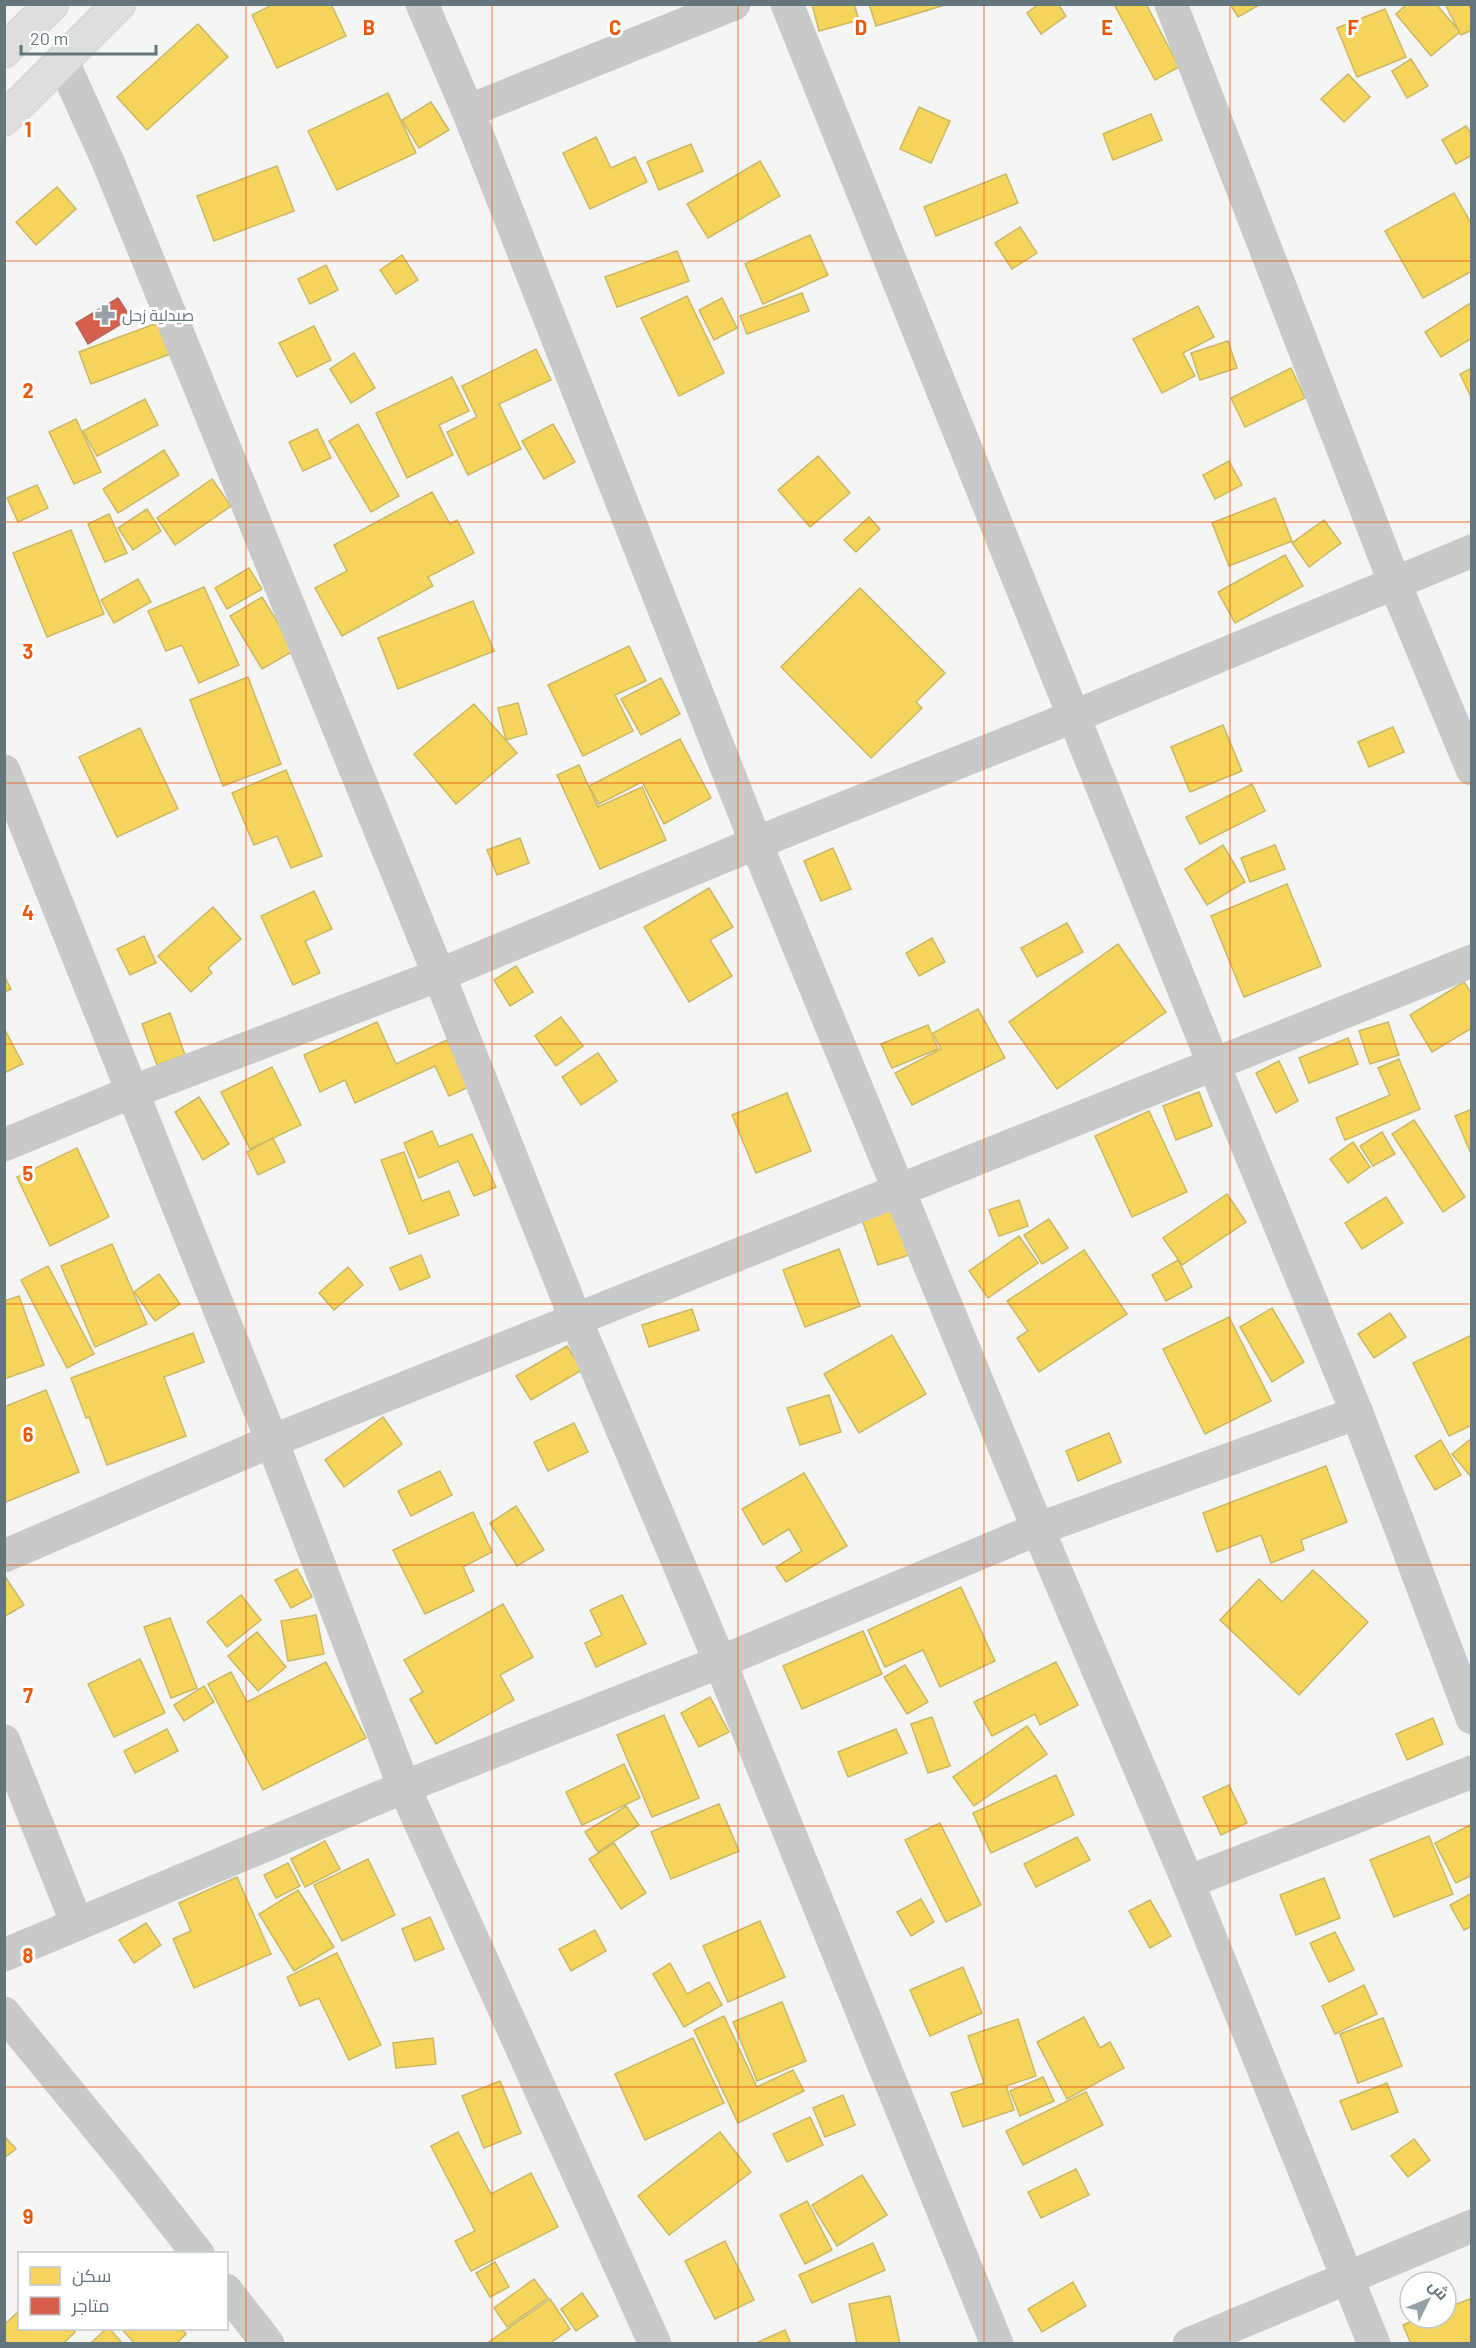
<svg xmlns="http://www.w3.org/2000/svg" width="1476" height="2348" font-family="Barlow,Cairo,sans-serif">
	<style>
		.homes { fill: #f6d55c; stroke: #cab866; stroke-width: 1.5 }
		.shops { fill: #d6604d; stroke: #b4675b; stroke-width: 1.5 }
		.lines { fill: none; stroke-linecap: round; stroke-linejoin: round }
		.secondary-casing { stroke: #d1d2d2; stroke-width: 35 }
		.minor { stroke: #c8caca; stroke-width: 33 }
		.tertiary { stroke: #c8caca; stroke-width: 33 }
		.secondary { stroke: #dddede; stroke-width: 33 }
		.grid { fill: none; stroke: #e8590c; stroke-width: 1.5; stroke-opacity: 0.55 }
		.labels { text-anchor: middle; stroke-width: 6; stroke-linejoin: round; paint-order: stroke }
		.poi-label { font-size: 16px; fill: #63767c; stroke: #fff; text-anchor: start }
		.grid-label { font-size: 20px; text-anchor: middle; font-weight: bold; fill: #e8590c; stroke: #fff; stroke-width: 6; stroke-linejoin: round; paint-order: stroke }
	</style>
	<rect width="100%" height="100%" fill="#f5f5f4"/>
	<g class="homes">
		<path d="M274 4H331L346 36 277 68 252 15Z"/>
		<path d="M812 4H854L859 20 819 31Z"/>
		<path d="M869 4H948L876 26Z"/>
		<path d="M1039 4H1058L1066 16 1041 34 1027 13Z"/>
		<path d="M1117 4H1146L1179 67 1155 80 1115 6Z"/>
		<path d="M1230 4H1261L1238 17Z"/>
		<path d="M1407 4H1436L1460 32 1431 56 1396 14Z"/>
		<path d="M1445 4H1472V30L1461 35Z"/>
		<path d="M1385 9 1406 57 1357 77 1337 28Z"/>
		<path d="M198 24 228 57 147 130 117 97Z"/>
		<path d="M1411 59 1428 86 1407 98 1392 71Z"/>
		<path d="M1348 74 1370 97 1344 122 1321 99Z"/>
		<path d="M388 93 416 153 337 190 308 131Z"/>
		<path d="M431 102 449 130 419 148 402 120Z"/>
		<path d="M919 107 950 121 931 163 900 149Z"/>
		<path d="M1151 114 1162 140 1113 160 1103 134Z"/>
		<path d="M1466 126 1472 135V155L1456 164 1442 140Z"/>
		<path d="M596 137 611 168 635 157 647 182 590 209 563 153Z"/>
		<path d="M691 144 703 171 659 190 647 162Z"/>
		<path d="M760 161 780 196 708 238 687 204Z"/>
		<path d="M277 166 294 211 214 241 197 196Z"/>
		<path d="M1006 174 1018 203 936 236 924 207Z"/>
		<path d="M57 187 76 209 36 245 16 222Z"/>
		<path d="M1454 193 1472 225V271L1423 298 1385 231Z"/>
		<path d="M1020 227 1037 253 1012 269 995 243Z"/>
		<path d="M810 235 828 275 763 304 745 264Z"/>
		<path d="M677 251 689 281 617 307 605 277Z"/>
		<path d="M402 255 418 280 396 294 380 270Z"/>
		<path d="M326 265 338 290 310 304 298 279Z"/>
		<path d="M802 293 809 311 747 334 740 316Z"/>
		<path d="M687 296 724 373 679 396 641 318Z"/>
		<path d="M722 298 737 328 714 340 699 310Z"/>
		<path d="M1472 302V338L1441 357 1425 332Z"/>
		<path d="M1198 306 1214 337 1183 353 1195 376 1162 393 1133 339Z"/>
		<path d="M179 315 191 346 91 384 79 352Z"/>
		<path d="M314 326 331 360 297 377 279 343Z"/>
		<path d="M1228 341 1237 368 1200 380 1191 353Z"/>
		<path d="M536 349 551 380 499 404 521 449 468 475 447 432 477 417 462 386Z"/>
		<path d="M354 353 375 388 351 403 330 369Z"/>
		<path d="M1291 368 1305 398 1245 427 1231 398Z"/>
		<path d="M1472 368V399L1460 374Z"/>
		<path d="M452 377 469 411 439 425 453 455 407 478 376 413Z"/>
		<path d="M145 399 158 425 97 456 83 431Z"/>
		<path d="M76 419 101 472 74 484 49 432Z"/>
		<path d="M358 424 399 496 371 512 329 441Z"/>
		<path d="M553 424 575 462 544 479 522 441Z"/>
		<path d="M317 429 331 458 303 471 289 442Z"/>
		<path d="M164 450 179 475 118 513 103 489Z"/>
		<path d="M818 456 850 493 810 527 778 490Z"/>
		<path d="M1229 461 1242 485 1215 499 1203 475Z"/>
		<path d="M212 479 231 506 175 545 157 518Z"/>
		<path d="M37 485 48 508 18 522 7 498Z"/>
		<path d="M432 492 450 524 457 520 474 553 428 577 433 586 342 636 315 588 347 571 334 545Z"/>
		<path d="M1275 498 1292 541 1229 566 1212 523Z"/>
		<path d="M147 509 161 531 133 550 118 528Z"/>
		<path d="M109 514 127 553 105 562 88 524Z"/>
		<path d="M869 517 880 529 856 552 844 540Z"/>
		<path d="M1324 520 1341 543 1309 567 1292 543Z"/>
		<path d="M71 530 104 614 47 637 13 553Z"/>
		<path d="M1285 555 1303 586 1235 623 1218 592Z"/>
		<path d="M249 568 262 589 227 609 215 588Z"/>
		<path d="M138 579 151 602 114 623 101 600Z"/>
		<path d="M204 587 239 665 199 683 182 645 166 651 148 611Z"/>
		<path d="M860 588 945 673 916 702 922 708 871 758 781 667Z"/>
		<path d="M262 597 295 650 262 669 230 616Z"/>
		<path d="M473 601 494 651 398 689 378 638Z"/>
		<path d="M629 646 646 681 615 695 633 731 583 756 548 685Z"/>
		<path d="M248 677 281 764 223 786 190 700Z"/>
		<path d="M661 678 680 714 641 735 621 699Z"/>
		<path d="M518 703 527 734 506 740 498 708Z"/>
		<path d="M474 704 517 753 456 804 414 754Z"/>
		<path d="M1223 725 1242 771 1190 792 1171 747Z"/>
		<path d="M1393 727 1404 752 1369 767 1358 742Z"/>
		<path d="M140 728 178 809 117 837 79 757Z"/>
		<path d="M680 739 711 798 664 824 642 782 599 804 589 786Z"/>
		<path d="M579 765 598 807 642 787 666 840 600 869 557 775Z"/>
		<path d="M286 770 322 856 291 868 277 836 254 845 232 793Z"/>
		<path d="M1252 784 1265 811 1200 844 1186 817Z"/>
		<path d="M520 838 529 863 497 875 487 850Z"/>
		<path d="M1223 845 1245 882 1207 905 1185 869Z"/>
		<path d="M1275 845 1285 869 1250 882 1241 858Z"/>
		<path d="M833 848 851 889 821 901 804 861Z"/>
		<path d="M1287 884 1321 966 1244 997 1211 916Z"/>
		<path d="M709 888 733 927 710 940 732 976 689 1002 644 927Z"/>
		<path d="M314 891 332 929 305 941 320 973 293 985 261 916Z"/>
		<path d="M213 907 241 939 208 968 212 973 191 992 158 956Z"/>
		<path d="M1067 923 1083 952 1037 977 1021 948Z"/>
		<path d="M144 936 156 963 130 975 117 949Z"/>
		<path d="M932 938 945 962 919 976 906 953Z"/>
		<path d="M1118 944 1166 1012 1057 1089 1009 1022Z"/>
		<path d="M516 966 533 992 510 1006 494 980Z"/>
		<path d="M4 975 11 989 4 992Z"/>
		<path d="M1464 982 1472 994V1028L1432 1052 1410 1015Z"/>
		<path d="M978 1009 1005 1058 912 1105 895 1073 941 1049 933 1033Z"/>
		<path d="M170 1013 185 1055 157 1065 142 1024Z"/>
		<path d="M561 1017 583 1046 556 1066 535 1036Z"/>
		<path d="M377 1022 396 1064 447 1040 469 1087 449 1096 435 1066 355 1103 345 1080 320 1092 304 1055Z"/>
		<path d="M1388 1022 1399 1055 1370 1064 1359 1031Z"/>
		<path d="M928 1025 938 1049 892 1068 881 1044Z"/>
		<path d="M4 1028 23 1064 4 1073Z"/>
		<path d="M1348 1038 1358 1064 1309 1083 1299 1058Z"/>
		<path d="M598 1053 617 1081 581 1105 562 1077Z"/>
		<path d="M1399 1059 1420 1109 1345 1140 1336 1118 1390 1095 1378 1068Z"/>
		<path d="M1279 1061 1298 1101 1276 1113 1256 1073Z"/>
		<path d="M272 1067 301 1125 250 1149 221 1092Z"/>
		<path d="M1199 1092 1212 1126 1176 1140 1163 1106Z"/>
		<path d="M787 1093 811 1151 756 1173 732 1115Z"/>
		<path d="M199 1097 229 1144 203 1160 175 1112Z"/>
		<path d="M1472 1109V1156L1455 1116Z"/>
		<path d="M1149 1111 1187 1192 1132 1217 1095 1136Z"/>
		<path d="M1414 1120 1465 1197 1443 1212 1392 1134Z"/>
		<path d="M432 1131 439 1147 472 1134 496 1187 474 1196 458 1161 419 1178 404 1143Z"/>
		<path d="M1382 1132 1395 1154 1373 1166 1360 1146Z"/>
		<path d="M273 1138 285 1162 258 1175 247 1152Z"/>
		<path d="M1353 1142 1370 1167 1348 1183 1330 1159Z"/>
		<path d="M77 1148 109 1217 50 1246 17 1177Z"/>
		<path d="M404 1152 422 1201 449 1191 459 1215 409 1234 381 1160Z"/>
		<path d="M1227 1194 1246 1222 1182 1265 1163 1238Z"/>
		<path d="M1386 1197 1403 1223 1362 1249 1345 1223Z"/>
		<path d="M1019 1200 1028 1226 999 1236 989 1210Z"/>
		<path d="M895 1205 912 1254 878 1265 861 1217Z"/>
		<path d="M1049 1219 1068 1248 1042 1264 1024 1235Z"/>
		<path d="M1019 1236 1038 1263 988 1298 969 1271Z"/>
		<path d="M112 1244 147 1324 95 1347 61 1266Z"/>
		<path d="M839 1249 860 1306 805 1327 783 1270Z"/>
		<path d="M1084 1250 1127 1314 1039 1372 1017 1338 1028 1331 1007 1301Z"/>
		<path d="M421 1255 430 1277 400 1290 390 1268Z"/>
		<path d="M1178 1260 1192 1287 1166 1301 1152 1275Z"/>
		<path d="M48 1266 94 1354 67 1368 21 1280Z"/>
		<path d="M348 1267 363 1285 334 1310 319 1293Z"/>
		<path d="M159 1274 180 1304 155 1321 134 1292Z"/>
		<path d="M19 1296 44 1365 4 1379V1301Z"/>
		<path d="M1272 1308 1304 1362 1272 1382 1240 1327Z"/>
		<path d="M692 1309 699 1330 649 1347 642 1325Z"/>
		<path d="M1390 1313 1406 1337 1374 1358 1358 1334Z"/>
		<path d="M1229 1317 1271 1401 1205 1434 1163 1349Z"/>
		<path d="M193 1333 204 1362 164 1377 186 1436 107 1465 89 1417 86 1418 71 1378Z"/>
		<path d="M892 1335 926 1394 859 1433 824 1374Z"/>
		<path d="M1472 1335V1425L1449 1436 1413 1363Z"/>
		<path d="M567 1346 582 1370 531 1400 516 1376Z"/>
		<path d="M46 1390 79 1472 4 1503V1407Z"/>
		<path d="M829 1395 841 1432 800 1445 787 1408Z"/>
		<path d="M383 1417 402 1444 344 1487 325 1460Z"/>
		<path d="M574 1423 588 1452 548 1471 534 1442Z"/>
		<path d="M1109 1433 1121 1462 1078 1481 1066 1451Z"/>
		<path d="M1472 1438V1478L1452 1454Z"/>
		<path d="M1441 1440 1461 1475 1435 1490 1415 1456Z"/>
		<path d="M1326 1466 1347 1522 1301 1540 1304 1550 1271 1563 1261 1535 1217 1552 1203 1513Z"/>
		<path d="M440 1471 452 1495 411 1516 398 1491Z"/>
		<path d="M804 1473 847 1546 786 1582 776 1567 802 1551 789 1529 763 1545 742 1509Z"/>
		<path d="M516 1506 544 1550 517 1566 490 1523Z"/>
		<path d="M473 1512 492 1552 463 1567 474 1591 425 1614 393 1550Z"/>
		<path d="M297 1569 312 1597 291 1608 275 1580Z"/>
		<path d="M1313 1570 1368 1622 1299 1695 1220 1620 1259 1579 1282 1602Z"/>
		<path d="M4 1575 24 1605 4 1617Z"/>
		<path d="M961 1587 995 1661 940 1687 923 1650 885 1667 868 1630Z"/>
		<path d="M241 1595 261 1620 227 1647 207 1622Z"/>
		<path d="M622 1595 646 1644 596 1667 585 1643 602 1635 590 1610Z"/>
		<path d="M503 1604 533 1657 500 1675 514 1700 436 1744 410 1699 423 1692 404 1660Z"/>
		<path d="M316 1615 324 1654 288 1661 281 1621Z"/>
		<path d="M170 1618 197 1688 171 1698 144 1627Z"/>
		<path d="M863 1631 882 1674 802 1709 783 1666Z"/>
		<path d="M257 1632 286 1667 258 1691 228 1656Z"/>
		<path d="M140 1659 165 1713 114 1737 88 1684Z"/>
		<path d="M326 1662 366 1738 263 1790 208 1684 231 1672 247 1702Z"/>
		<path d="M1056 1662 1078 1705 1040 1725 1035 1714 992 1736 974 1702Z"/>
		<path d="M905 1665 928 1702 907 1714 884 1677Z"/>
		<path d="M204 1686 214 1702 184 1721 174 1705Z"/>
		<path d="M710 1697 729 1732 699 1747 681 1713Z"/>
		<path d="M664 1715 699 1798 652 1817 617 1735Z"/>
		<path d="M932 1717 950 1766 928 1773 911 1724Z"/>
		<path d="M1433 1718 1443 1744 1407 1760 1396 1734Z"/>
		<path d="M1027 1726 1047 1754 974 1806 953 1777Z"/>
		<path d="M167 1729 178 1751 135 1773 124 1751Z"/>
		<path d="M896 1729 907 1753 848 1777 838 1752Z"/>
		<path d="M624 1764 640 1798 582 1825 566 1792Z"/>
		<path d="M1056 1775 1074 1815 991 1853 973 1813Z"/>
		<path d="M1229 1785 1247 1823 1221 1835 1203 1797Z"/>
		<path d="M719 1804 739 1851 671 1879 651 1832Z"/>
		<path d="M626 1806 639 1825 598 1852 585 1832Z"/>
		<path d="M940 1823 981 1905 946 1922 905 1840Z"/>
		<path d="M1472 1824V1875L1456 1883 1435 1843Z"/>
		<path d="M1429 1836 1453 1894 1394 1917 1370 1860Z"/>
		<path d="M1077 1837 1090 1860 1036 1887 1024 1864Z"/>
		<path d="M325 1841 340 1869 305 1887 291 1859Z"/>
		<path d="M614 1843 646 1893 621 1909 589 1859Z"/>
		<path d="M368 1859 395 1915 342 1941 314 1885Z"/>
		<path d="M288 1863 300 1886 276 1898 264 1875Z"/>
		<path d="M237 1877 271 1954 194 1988 173 1939 191 1931 179 1903Z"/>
		<path d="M1324 1878 1340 1918 1296 1935 1280 1895Z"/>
		<path d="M298 1890 334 1947 294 1971 259 1914Z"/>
		<path d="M1472 1893V1926L1464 1930 1450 1905Z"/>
		<path d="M921 1899 934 1922 911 1936 897 1912Z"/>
		<path d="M1150 1900 1171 1936 1150 1948 1129 1911Z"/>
		<path d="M430 1917 444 1949 415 1961 402 1929Z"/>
		<path d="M760 1921 785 1977 728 2002 703 1946Z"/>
		<path d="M146 1923 161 1945 134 1963 119 1940Z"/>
		<path d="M595 1930 606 1951 571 1971 559 1949Z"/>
		<path d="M1335 1932 1354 1970 1329 1982 1310 1943Z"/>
		<path d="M337 1953 381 2045 349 2060 319 1998 300 2006 287 1977Z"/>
		<path d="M670 1963 687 1994 709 1982 722 2005 684 2027 653 1974Z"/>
		<path d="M963 1967 982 2013 930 2036 910 1990Z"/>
		<path d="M1364 1985 1377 2014 1335 2034 1322 2006Z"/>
		<path d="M782 2002 806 2061 757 2081 733 2022Z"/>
		<path d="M724 2016 757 2087 793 2070 804 2091 738 2123 694 2030Z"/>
		<path d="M1084 2017 1100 2048 1110 2042 1124 2068 1067 2099 1037 2042Z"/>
		<path d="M1383 2018 1402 2066 1358 2083 1340 2034Z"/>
		<path d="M1018 2019 1036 2076 1006 2086 1014 2110 963 2127 951 2093 984 2083 968 2036Z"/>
		<path d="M433 2038 436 2064 396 2068 393 2043Z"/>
		<path d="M693 2038 724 2103 645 2140 615 2074Z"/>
		<path d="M1043 2077 1054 2101 1020 2116 1010 2091Z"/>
		<path d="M500 2081 521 2133 484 2148 462 2096Z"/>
		<path d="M1387 2083 1398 2112 1352 2130 1340 2101Z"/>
		<path d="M1086 2092 1103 2125 1023 2165 1006 2131Z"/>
		<path d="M843 2095 855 2125 825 2137 813 2108Z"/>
		<path d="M810 2117 823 2145 787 2162 773 2134Z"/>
		<path d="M458 2132 491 2194 531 2173 558 2227 471 2271 455 2241 475 2231 431 2146Z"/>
		<path d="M720 2132 751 2172 669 2235 638 2196Z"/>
		<path d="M4 2136 16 2149 4 2158Z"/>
		<path d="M1414 2139 1430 2160 1408 2177 1391 2156Z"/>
		<path d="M1076 2169 1089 2195 1041 2218 1028 2192Z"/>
		<path d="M862 2175 887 2215 837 2246 812 2205Z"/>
		<path d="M807 2201 832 2250 805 2264 780 2215Z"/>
		<path d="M725 2241 754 2300 715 2319 685 2261Z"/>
		<path d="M873 2243 885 2270 812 2303 799 2275Z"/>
		<path d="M495 2262 509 2287 490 2297 476 2273Z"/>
		<path d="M534 2279 548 2298 507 2327 494 2308Z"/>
		<path d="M1073 2282 1086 2306 1042 2332 1028 2309Z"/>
		<path d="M582 2293 598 2316 576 2331 561 2309Z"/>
		<path d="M890 2296 900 2344H857L849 2304Z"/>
		<path d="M1472 2298V2344H1411L1403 2325 1420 2318H1446V2308Z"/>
		<path d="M550 2299 570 2329 549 2344H486Z"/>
		<path d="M20 2310V2328H71L75 2332 63 2344H4V2325Z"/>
		<path d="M107 2328H109L123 2344H90Z"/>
		<path d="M121 2328H181L186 2334 176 2344H135Z"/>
		<path d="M785 2330 791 2344H754Z"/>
	</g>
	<path class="shops" d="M118 298 131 318 88 344 76 323Z"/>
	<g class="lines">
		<g class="secondary-casing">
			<g id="secondary">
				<path d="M4 51 52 4"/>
				<path d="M4 119 119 4"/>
			</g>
		</g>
		<g class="minor">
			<path d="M422 4 468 111 756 843 1038 1529 1188 1882 1374 2344"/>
			<path d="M787 4 1214 1065 1357 1413 1472 1718"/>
			<path d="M1171 4 1395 584 1472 769"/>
			<path d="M63 62 109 164 439 975 576 1320 720 1662 997 2344"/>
			<path d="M468 111 734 4"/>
			<path d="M4 771 272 1441 404 1787 655 2344"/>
			<path d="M4 1145 132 1092 439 975 756 843 1075 716 1472 551"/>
			<path d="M4 1556 272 1441 1472 961"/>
			<path d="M4 1741 77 1924"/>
			<path d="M1188 1882 1472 1772"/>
			<path d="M4 1955 404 1787 720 1662 1038 1529 1357 1413"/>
			<path d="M1189 2344 1472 2226"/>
		</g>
		<g class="tertiary">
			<path d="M4 2013 130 2167 198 2254"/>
			<path d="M226 2290 268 2344"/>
		</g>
		<use href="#secondary" class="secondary"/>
	</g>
	<path class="grid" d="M246 4V2344M492 4V2344M738 4V2344M984 4V2344M1230 4V2344M4 261H1472M4 522H1472M4 783H1472M4 1044H1472M4 1304H1472M4 1565H1472M4 1826H1472M4 2087H1472"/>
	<defs>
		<g id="pharmacy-bare" transform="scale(1.62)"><path d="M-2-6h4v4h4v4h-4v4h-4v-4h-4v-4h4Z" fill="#96a2a6" stroke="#fff" stroke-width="2.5" paint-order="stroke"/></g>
	</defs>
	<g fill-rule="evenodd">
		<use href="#pharmacy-bare" x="105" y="315"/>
	</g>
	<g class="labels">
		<g class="poi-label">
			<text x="122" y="321">صيدلية زحل</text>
		</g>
	</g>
	<g class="grid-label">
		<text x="369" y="35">B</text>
		<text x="615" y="35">C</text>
		<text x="861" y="35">D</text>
		<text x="1107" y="35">E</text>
		<text x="1353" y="35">F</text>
		<text x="28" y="137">1</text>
		<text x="28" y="398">2</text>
		<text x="28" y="659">3</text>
		<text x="28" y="920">4</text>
		<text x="28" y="1181">5</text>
		<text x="28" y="1442">6</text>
		<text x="28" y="1703">7</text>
		<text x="28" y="1963">8</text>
		<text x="28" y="2224">9</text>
	</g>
	<rect width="1476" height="2348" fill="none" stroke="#63767c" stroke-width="12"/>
	<rect x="18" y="2252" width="210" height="78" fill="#ffffff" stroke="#c1c8cb" stroke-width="1.5"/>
	<rect x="30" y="2267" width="30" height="18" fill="#f6d55c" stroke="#c1c8cb" stroke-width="1.5"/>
	<text x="72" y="2282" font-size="18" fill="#63767c">سكن</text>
	<rect x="30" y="2297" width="30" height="18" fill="#d6604d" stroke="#c1c8cb" stroke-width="1.5"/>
	<text x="72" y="2312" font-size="18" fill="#63767c">متاجر</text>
	<g transform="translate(1428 2300) rotate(47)"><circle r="28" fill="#ffffff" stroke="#c1c8cb" stroke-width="1.5"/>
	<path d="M0-4.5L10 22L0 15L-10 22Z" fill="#96a2a6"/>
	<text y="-9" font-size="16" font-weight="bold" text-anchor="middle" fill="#63767c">ش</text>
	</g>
	<path d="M21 45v9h135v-9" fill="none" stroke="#63767c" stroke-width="3"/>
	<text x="30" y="45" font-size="18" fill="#63767c" stroke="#ffffff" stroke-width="4.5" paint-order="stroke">20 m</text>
</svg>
